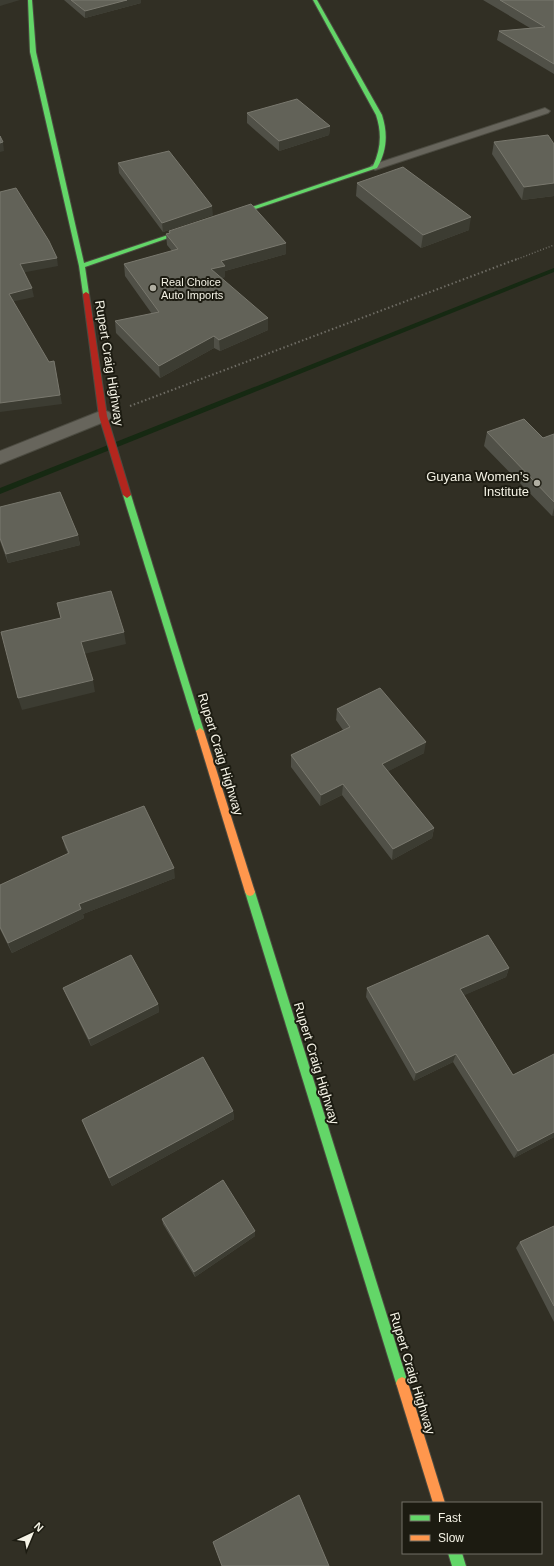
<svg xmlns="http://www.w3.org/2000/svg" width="554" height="1566" font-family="Helvetica,sans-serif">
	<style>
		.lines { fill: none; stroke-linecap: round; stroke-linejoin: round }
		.stream { fill: #162912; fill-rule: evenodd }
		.lane-casing { stroke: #4c4b41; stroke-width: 2 }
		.street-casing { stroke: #4c4b41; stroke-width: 2 }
		.fast-casing { stroke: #4c4b41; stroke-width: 2 }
		.slow-casing { stroke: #4c4b41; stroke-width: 2 }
		.jam-casing { stroke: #4c4b41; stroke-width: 2 }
		.path-far1 { stroke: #6f6d65; stroke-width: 1.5; stroke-dasharray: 1 2; stroke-linecap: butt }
		.path { stroke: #6f6d65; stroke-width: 2; stroke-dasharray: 1.5 2.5; stroke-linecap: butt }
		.lane { fill: #67655c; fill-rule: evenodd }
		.street { fill: #67655c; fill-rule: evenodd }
		.fast { fill: #63d668; fill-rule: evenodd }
		.slow { fill: #ff974d; fill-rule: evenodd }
		.jam { fill: #b3261e; fill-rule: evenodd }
		.wall { fill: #505047 }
		.shaded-wall { fill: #3c3c32 }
		.building { fill: #626258; stroke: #79786e }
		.poi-dot { fill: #b0aea2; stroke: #1c1b11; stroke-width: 1.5 }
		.labels { text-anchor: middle; stroke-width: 4; stroke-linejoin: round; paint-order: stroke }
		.far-poi-label { font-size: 11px; fill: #f5f3e6; stroke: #1c1b11; text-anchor: start }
		.street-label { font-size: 13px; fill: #f5f3e6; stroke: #1c1b11 }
		.poi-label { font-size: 13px; fill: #f5f3e6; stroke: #1c1b11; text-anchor: end }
	</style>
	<rect width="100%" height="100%" fill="#312f24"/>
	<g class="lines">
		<path class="stream" d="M554 268V272L0 494V488Z"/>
		<g class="lane-casing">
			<path id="lane" d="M545 108 550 111 548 113 378 169 375 170 370 167 372 165Z"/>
		</g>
		<g class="street-casing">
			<path id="street" d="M103 410 109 412 112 416 109 420 0 464V451Z"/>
		</g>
		<g class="fast-casing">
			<g id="fast">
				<path d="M28 0H32L36 52 84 263 192 227 197 228 85 267 89 294 86 296 83 294 79 266 30 52Z"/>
				<path d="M313 0H317L382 115C388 134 387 151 377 168L229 218H225V216L373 166C381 149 382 133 376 115Z"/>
				<path d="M127 492 131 495 204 731 200 734 196 731 123 495Z"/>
				<path d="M250 888 253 889 255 892 408 1383 406 1387 402 1389 398 1387 396 1383 245 892 247 889Z"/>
				<path d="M448 1553H462L466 1566H452Z"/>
			</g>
		</g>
		<g class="slow-casing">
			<g id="slow">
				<path d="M200 728 204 731 255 892 253 895 250 896 247 895 245 892 196 731Z"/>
				<path d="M402 1377 406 1379 408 1383 445 1503H433L396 1383 398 1379Z"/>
			</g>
		</g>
		<g class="jam-casing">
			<path id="jam" d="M86 292 89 294 107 416 131 495 127 498 123 495 99 416 83 294Z"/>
		</g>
		<path class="path-far1" d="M515 260 554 245"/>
		<path class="path" d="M130 406 517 259"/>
		<use href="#lane" class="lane"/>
		<use href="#street" class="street"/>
		<use href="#fast" class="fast"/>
		<use href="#slow" class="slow"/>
		<use href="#jam" class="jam"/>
	</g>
	<g class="wall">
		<path d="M64 0H141V3L85 18Z"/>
		<path d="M483 0H554V74L497 40 499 31 530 28Z"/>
		<path d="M247 113 330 126 329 135 279 151 247 123Z"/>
		<path d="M494 142 554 144V196L522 200 492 154Z"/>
		<path d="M118 163 213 215 163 232 119 173Z"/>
		<path d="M357 183 469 230 421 248 356 196Z"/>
		<path d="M169 231 286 243V254L225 271V277L221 278 268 330 220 351 214 348 160 378 116 333 115 321 152 314 125 276 124 264 172 251 167 245 166 234 169 233Z"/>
		<path d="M487 432 543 438 554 434V516H552L484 446Z"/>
		<path d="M0 507 78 535 80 545 8 563 0 541Z"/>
		<path d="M337 709 424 753 388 771 434 828 432 838 392 860 342 795 320 806 291 767V755L343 730 336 720Z"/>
		<path d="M62 837 175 878 83 914 84 918 12 953 0 929V885L68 854 65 847Z"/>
		<path d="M509 968 506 977 464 995 513 1075 554 1054V1137L514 1158 453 1062 414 1081 366 997 367 988Z"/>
		<path d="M63 988 158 1004 159 1012 91 1046 66 995Z"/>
		<path d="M233 1111 234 1119 112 1186 85 1128 82 1120Z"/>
		<path d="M162 1219 255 1236 195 1277 163 1224Z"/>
		<path d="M554 1226V1322L516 1248 520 1242Z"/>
	</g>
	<g class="shaded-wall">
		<path d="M0 0H20L0 6Z"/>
		<path d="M127 0H141V3L85 18V11Z"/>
		<path d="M330 126 329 135 279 151V141Z"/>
		<path d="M3 142 4 151 0 152V143Z"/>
		<path d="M554 183V196L522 200 524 187Z"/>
		<path d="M212 206 213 215 163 232 162 223Z"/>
		<path d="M471 217 469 230 421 248 423 235Z"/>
		<path d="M286 243V254L225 271V277L212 281 211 269 221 261Z"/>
		<path d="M57 258 58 266 21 273 20 264Z"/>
		<path d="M32 288 34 297 11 302 9 294Z"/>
		<path d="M268 318V330L220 351 219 340Z"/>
		<path d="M214 336V348L160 378 159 366Z"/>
		<path d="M54 361 62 404 0 412V403Z"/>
		<path d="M554 508V516H552Z"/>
		<path d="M78 535 80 545 8 563 6 554Z"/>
		<path d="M124 632 126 644 84 654 81 642Z"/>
		<path d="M93 680 95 692 22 710 18 698Z"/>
		<path d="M426 742 424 753 381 775 382 764Z"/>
		<path d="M343 784 342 795 320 806 321 795Z"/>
		<path d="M434 828 432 838 392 860 393 849Z"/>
		<path d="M174 868 175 878 83 914 84 918 12 953 8 943 79 904Z"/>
		<path d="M509 968 506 977 458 998 460 989Z"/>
		<path d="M158 1004 159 1012 91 1046 89 1039Z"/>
		<path d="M456 1054 453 1062 414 1081 416 1073Z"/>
		<path d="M233 1111 234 1119 112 1186 109 1178Z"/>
		<path d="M554 1132V1137L514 1158 518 1151Z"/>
		<path d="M255 1231V1236L195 1277 194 1272Z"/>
	</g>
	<g class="building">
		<path d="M71 0H127L85 11Z"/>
		<path d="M500 0H554V64L499 31 545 27Z"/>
		<path d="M297 99 330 126 279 141 247 113Z"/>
		<path d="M548 135 554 144V183L524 187 494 142Z"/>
		<path d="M0 136 3 142 0 143Z"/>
		<path d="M169 151 212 206 162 223 118 163Z"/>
		<path d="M403 167 471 217 423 235 357 183Z"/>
		<path d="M16 188 49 241 57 258 20 264 32 288 9 294 49 362 54 361 60 395 0 403V192Z"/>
		<path d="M251 204 286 243 221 261 225 266 211 269 268 318 219 340 214 336 159 366 115 321 159 312 124 264 178 249 166 234 170 233 169 231Z"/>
		<path d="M524 419 543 438 554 434V502L487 432Z"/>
		<path d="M60 492 78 535 6 554 0 538V507Z"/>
		<path d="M111 591 124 632 81 642 93 680 18 698 1 632 61 618 57 603Z"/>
		<path d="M380 688 426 742 382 764 434 828 393 849 343 784 321 795 291 755 350 727 337 709Z"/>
		<path d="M144 806 174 868 79 904 81 909 8 943 0 927V885L69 853 62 837Z"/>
		<path d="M488 935 509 968 460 989 513 1075 554 1054V1132L518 1151 456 1054 416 1073 367 988Z"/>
		<path d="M131 955 158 1004 89 1039 63 988Z"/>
		<path d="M203 1057 233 1111 109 1178 82 1120Z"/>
		<path d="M223 1180 255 1231 194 1272 162 1219Z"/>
		<path d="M554 1226V1306L520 1242Z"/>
		<path d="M299 1495 329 1566H222L213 1542Z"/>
	</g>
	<g class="poi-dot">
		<circle cx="153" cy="288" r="4"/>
		<circle cx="537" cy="483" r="4"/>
	</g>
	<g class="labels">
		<g class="far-poi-label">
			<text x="161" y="286">Real Choice<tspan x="161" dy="13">Auto Imports</tspan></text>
		</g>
		<g class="street-label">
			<text transform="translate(110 363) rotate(81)" y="5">Rupert Craig Highway</text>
			<text transform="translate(221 754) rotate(73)" y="5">Rupert Craig Highway</text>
			<text transform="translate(317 1063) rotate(73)" y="5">Rupert Craig Highway</text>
			<text transform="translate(413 1373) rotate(73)" y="5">Rupert Craig Highway</text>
		</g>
		<g class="poi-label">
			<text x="529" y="481">Guyana Women’s<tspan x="529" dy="15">Institute</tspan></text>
		</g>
	</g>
	<rect x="402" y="1502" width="140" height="52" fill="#1c1b11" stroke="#737166"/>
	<rect x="410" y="1515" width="20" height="6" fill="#63d668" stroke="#737166"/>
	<text x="438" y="1522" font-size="12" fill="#f5f3e6">Fast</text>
	<rect x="410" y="1535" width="20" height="6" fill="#ff974d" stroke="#737166"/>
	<text x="438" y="1542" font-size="12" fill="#f5f3e6">Slow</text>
	<g transform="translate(32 1534) rotate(44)" stroke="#1c1b11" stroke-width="3" paint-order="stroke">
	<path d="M0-3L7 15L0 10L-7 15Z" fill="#f5f3e6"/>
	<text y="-6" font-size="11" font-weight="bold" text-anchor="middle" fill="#f5f3e6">N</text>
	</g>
</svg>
